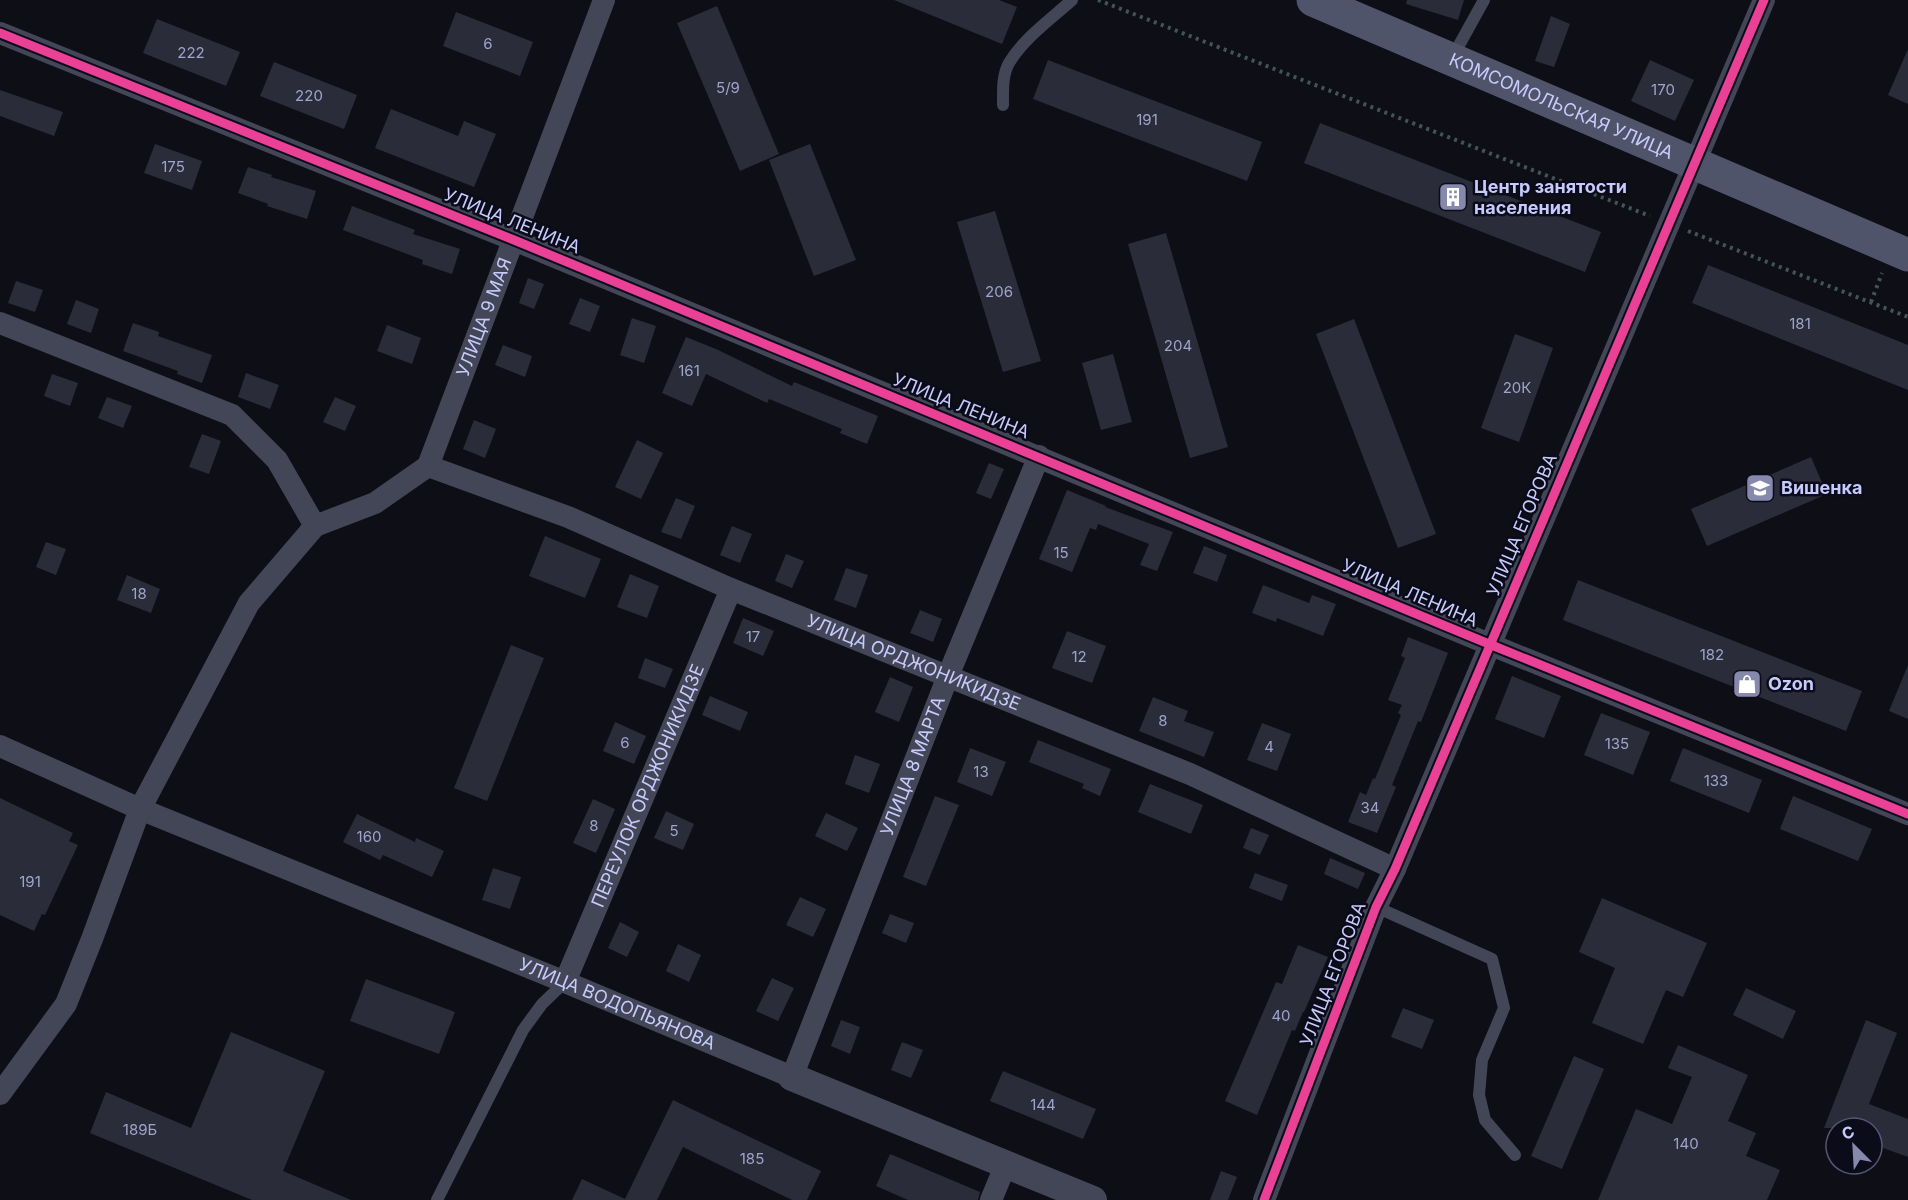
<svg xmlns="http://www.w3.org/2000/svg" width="1908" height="1200" font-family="Inter,sans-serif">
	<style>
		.building { fill: #2b2c3a }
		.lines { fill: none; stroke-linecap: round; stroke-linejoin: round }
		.path { stroke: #44535b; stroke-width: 4; stroke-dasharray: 3 4.5; stroke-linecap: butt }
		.service { stroke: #434657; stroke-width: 12 }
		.minor { stroke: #434657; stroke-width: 22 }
		.tertiary { stroke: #434657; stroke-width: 28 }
		.secondary { stroke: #4f546a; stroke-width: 33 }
		.cycleway-casing { stroke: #0b0b1a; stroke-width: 13 }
		.cycleway { stroke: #ea4096; stroke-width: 9 }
		.labels { text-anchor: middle; stroke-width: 5; stroke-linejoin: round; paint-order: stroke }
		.number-label { font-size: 15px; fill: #a0a3cc }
		.street-label { font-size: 18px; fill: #c7cbfc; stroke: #0b0b1a }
		.poi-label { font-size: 18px; font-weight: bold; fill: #c7cbfc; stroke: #0b0b1a; text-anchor: start }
	</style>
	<rect width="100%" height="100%" fill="#0e0e16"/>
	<g class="building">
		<path d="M894 0H999L1017 7 1002 44Z"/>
		<path d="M1407 0H1464L1458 20 1406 4Z"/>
		<path d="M717 6 779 154 740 171 677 23Z"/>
		<path d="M456 12 533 42 520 76 443 46Z"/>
		<path d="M1551 16 1570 24 1554 67 1535 61Z"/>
		<path d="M157 19 240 52 226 86 143 53Z"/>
		<path d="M1908 49V104L1888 95Z"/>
		<path d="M1048 60 1262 142 1247 181 1033 99Z"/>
		<path d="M1650 60 1694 80 1675 121 1631 101Z"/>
		<path d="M274 62 357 95 344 129 260 96Z"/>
		<path d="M0 90 63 112 54 136 0 116Z"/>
		<path d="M391 109 458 136 464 121 496 134 474 187 375 148Z"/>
		<path d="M1320 123 1601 232 1585 272 1304 163Z"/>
		<path d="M155 144 202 161 192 190 144 173Z"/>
		<path d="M810 144 856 260 814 276 769 160Z"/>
		<path d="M248 167 272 175 271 177 316 191 307 219 267 206 268 204 238 193Z"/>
		<path d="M352 206 415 230 413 234 460 249 452 274 422 264 423 260 343 230Z"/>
		<path d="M995 211 1041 361 1003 372 957 222Z"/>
		<path d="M1166 233 1228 447 1190 458 1128 244Z"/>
		<path d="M1708 265 1908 345V390L1692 303Z"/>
		<path d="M528 278 544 284 534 309 519 303Z"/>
		<path d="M16 281 43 290 35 312 8 303Z"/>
		<path d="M580 298 600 306 590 332 569 324Z"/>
		<path d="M76 300 99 309 91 333 67 324Z"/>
		<path d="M632 318 656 326 644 363 620 355Z"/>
		<path d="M1354 319 1436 534 1398 548 1316 334Z"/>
		<path d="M133 323 159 332 158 336 212 355 202 383 177 374 178 371 123 351Z"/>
		<path d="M387 325 421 338 412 364 377 351Z"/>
		<path d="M1515 334 1553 348 1519 442 1481 428Z"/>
		<path d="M686 337 716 349 792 386 794 382 878 416 867 444 840 433 842 429 769 399 767 403 706 374 692 406 662 393Z"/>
		<path d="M503 345 532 356 525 377 495 365Z"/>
		<path d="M1113 354 1132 422 1101 430 1082 363Z"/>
		<path d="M246 373 279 385 270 409 238 397Z"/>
		<path d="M52 374 78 383 70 406 44 396Z"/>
		<path d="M107 397 132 406 123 428 98 418Z"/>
		<path d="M335 397 356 406 345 431 323 422Z"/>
		<path d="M474 420 496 429 485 458 463 449Z"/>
		<path d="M202 434 221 441 209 474 189 467Z"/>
		<path d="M637 440 663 453 641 499 615 487Z"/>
		<path d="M1811 457 1827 494 1707 546 1691 509Z"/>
		<path d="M989 463 1004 469 991 499 976 493Z"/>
		<path d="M1067 490 1106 506 1105 507 1173 532 1157 571 1140 565 1149 544 1098 524 1096 530 1090 528 1072 572 1039 559Z"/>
		<path d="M676 498 695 506 681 539 661 532Z"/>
		<path d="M732 526 752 534 740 563 720 555Z"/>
		<path d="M545 536 601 559 585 598 529 576Z"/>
		<path d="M46 542 66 549 56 575 36 567Z"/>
		<path d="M1204 546 1227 555 1217 582 1193 573Z"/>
		<path d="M786 554 804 561 792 588 775 581Z"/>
		<path d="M846 568 868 575 856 608 834 600Z"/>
		<path d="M630 574 659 586 647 618 617 607Z"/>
		<path d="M127 575 160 589 151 613 117 600Z"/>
		<path d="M1578 580 1862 691 1846 731 1563 620Z"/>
		<path d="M1263 585 1309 603 1312 595 1336 604 1323 636 1277 618 1276 622 1252 613Z"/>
		<path d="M920 610 942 619 933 642 910 633Z"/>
		<path d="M743 618 774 631 763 656 733 643Z"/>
		<path d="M1067 631 1106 646 1092 683 1052 668Z"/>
		<path d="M1408 637 1448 653 1421 722 1418 721 1392 785 1396 787 1377 833 1348 822 1360 792 1366 795 1373 778 1375 779 1401 715 1398 713 1402 705 1388 700 1405 658 1401 656Z"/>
		<path d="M511 645 544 658 487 801 454 788Z"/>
		<path d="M645 658 673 669 665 688 638 678Z"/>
		<path d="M1908 665V719L1889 711Z"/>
		<path d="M1512 676 1561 696 1544 738 1495 719Z"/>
		<path d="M890 677 913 687 899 722 875 712Z"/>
		<path d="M710 696 748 712 740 731 702 715Z"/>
		<path d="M1153 697 1188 711 1184 721 1214 732 1204 757 1139 731Z"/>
		<path d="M1601 713 1650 732 1633 775 1584 755Z"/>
		<path d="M615 722 646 736 634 764 603 751Z"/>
		<path d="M1262 723 1291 734 1277 771 1247 760Z"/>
		<path d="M1038 740 1111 769 1100 796 1082 788 1084 784 1029 762Z"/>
		<path d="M970 748 1006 762 992 796 957 782Z"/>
		<path d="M1683 748 1762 780 1749 813 1670 781Z"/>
		<path d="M855 755 880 764 869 793 845 784Z"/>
		<path d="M1150 784 1203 805 1191 834 1138 812Z"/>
		<path d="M935 796 959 805 926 886 903 877Z"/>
		<path d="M1793 796 1872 829 1858 861 1780 829Z"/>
		<path d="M0 798 73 833 69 841 78 845 45 915 42 914 34 931 0 915Z"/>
		<path d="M593 799 615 809 596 853 573 843Z"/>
		<path d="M666 811 694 824 683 850 654 838Z"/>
		<path d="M826 813 858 828 847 851 815 836Z"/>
		<path d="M357 814 415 842 416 838 444 851 432 877 383 855 380 860 343 842Z"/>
		<path d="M1251 828 1269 835 1260 855 1243 848Z"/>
		<path d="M1330 858 1365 873 1358 889 1324 874Z"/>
		<path d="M493 868 521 877 510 909 482 900Z"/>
		<path d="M1255 873 1288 885 1282 901 1249 888Z"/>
		<path d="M800 897 826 909 813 937 786 925Z"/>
		<path d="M1602 898 1707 943 1683 997 1666 990 1643 1044 1592 1023 1615 968 1579 952Z"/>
		<path d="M890 914 914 923 906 943 882 933Z"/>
		<path d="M620 922 639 932 627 957 608 948Z"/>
		<path d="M678 944 701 955 689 982 666 971Z"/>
		<path d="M1298 945 1328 957 1304 1012H1303L1295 1031 1292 1030 1257 1115 1225 1101 1276 982 1282 984Z"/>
		<path d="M772 978 794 988 778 1021 756 1011Z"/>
		<path d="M366 979 455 1012 439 1054 350 1021Z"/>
		<path d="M1746 988 1796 1011 1783 1039 1733 1015Z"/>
		<path d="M1403 1008 1434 1020 1422 1049 1391 1037Z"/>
		<path d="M841 1020 860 1027 850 1054 831 1046Z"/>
		<path d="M1866 1020 1897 1033 1869 1104 1908 1119V1157L1872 1144V1128H1824Z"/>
		<path d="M231 1032 325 1071 283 1171 351 1200H252L90 1133 106 1092 191 1128Z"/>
		<path d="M902 1042 923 1050 911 1078 891 1070Z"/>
		<path d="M1678 1045 1748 1075 1728 1121 1756 1133 1746 1156 1780 1170 1767 1200H1598L1636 1109 1672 1124 1692 1077 1668 1068Z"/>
		<path d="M1574 1056 1604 1069 1562 1169 1531 1156Z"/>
		<path d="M1003 1071 1096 1109 1083 1139 990 1101Z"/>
		<path d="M673 1100 821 1171 807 1200H792L683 1147 657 1200H572L582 1179 625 1199Z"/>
		<path d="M890 1154 980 1192 978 1200H908L876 1186Z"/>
		<path d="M1221 1171 1237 1177 1228 1200H1210Z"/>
	</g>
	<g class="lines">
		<g class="path">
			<path d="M1098 0 1650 216"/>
			<path d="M1688 231 1908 317"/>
			<path d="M1871 302 1882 273"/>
		</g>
		<g class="service">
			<path d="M1452 58 1484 0"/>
			<path d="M1003 105C1003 92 1002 75 1009 63 1024 38 1051 19 1072 0"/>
			<path d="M1376 907 1492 959 1504 1008 1482 1060 1479 1095 1485 1120 1515 1155"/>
			<path d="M437 1200 523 1030 542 1004 565 982"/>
		</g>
		<g class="minor">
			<path d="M0 33 514 240 1489 644 1908 814"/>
			<path d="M0 323 232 415 277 460 315 526"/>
			<path id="s1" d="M428 466 568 517 731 589 1190 774 1395 869"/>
			<path id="s2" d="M428 466 604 0"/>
			<path id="s3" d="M0 746 140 809 565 982 792 1077 948 676 1039 456"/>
			<path id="s4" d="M565 982 731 589"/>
			<path d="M0 1094 66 1004 92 939 140 809 249 603 315 526 375 503 428 466"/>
			<path d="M991 1200 1006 1164"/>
			<path d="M1264 1200 1376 907 1395 869 1764 0"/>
		</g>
		<path class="tertiary" d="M792 1077 1093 1200"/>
		<path class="secondary" id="s5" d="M1313 0 1908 255"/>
		<g class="cycleway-casing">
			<g id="cycleway">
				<path d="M0 33 514 240 1489 644 1908 814"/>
				<path d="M1264 1200 1376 907 1395 869 1764 0"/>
			</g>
		</g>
		<use href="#cycleway" class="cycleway"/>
	</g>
	<defs>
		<g id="building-square" transform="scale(1.5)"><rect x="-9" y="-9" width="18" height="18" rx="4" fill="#8689ac" stroke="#0b0b1a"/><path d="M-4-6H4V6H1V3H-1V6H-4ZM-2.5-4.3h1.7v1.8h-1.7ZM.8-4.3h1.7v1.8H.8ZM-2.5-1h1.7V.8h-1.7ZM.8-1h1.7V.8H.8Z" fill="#fff"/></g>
		<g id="school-square" transform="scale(1.5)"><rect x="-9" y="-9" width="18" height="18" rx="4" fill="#8689ac" stroke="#0b0b1a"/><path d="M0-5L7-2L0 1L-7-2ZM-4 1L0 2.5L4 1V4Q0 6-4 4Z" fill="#fff"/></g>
		<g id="shop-square" transform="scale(1.5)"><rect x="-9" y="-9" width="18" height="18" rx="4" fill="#8689ac" stroke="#0b0b1a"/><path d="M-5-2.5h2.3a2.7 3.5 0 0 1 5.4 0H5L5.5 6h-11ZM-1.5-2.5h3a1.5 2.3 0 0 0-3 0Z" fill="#fff"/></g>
	</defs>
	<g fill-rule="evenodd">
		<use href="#building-square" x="1453" y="197"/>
		<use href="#school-square" x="1760" y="488"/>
		<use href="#shop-square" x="1747" y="684"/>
	</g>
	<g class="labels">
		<g class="number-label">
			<text x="488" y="49">6</text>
			<text x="191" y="58">222</text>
			<text x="728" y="93">5/9</text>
			<text x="1663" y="95">170</text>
			<text x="309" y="101">220</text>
			<text x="1147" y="125">191</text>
			<text x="173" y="172">175</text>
			<text x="999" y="297">206</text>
			<text x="1800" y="329">181</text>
			<text x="1178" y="351">204</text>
			<text x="689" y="376">161</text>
			<text x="1517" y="393">20К</text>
			<text x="1061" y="558">15</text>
			<text x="139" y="599">18</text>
			<text x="753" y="642">17</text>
			<text x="1712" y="660">182</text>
			<text x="1079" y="662">12</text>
			<text x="1163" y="726">8</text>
			<text x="625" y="748">6</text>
			<text x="1617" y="749">135</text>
			<text x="1269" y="752">4</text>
			<text x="981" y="777">13</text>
			<text x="1716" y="786">133</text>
			<text x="1370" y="813">34</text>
			<text x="594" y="831">8</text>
			<text x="674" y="836">5</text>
			<text x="369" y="842">160</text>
			<text x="30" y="887">191</text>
			<text x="1281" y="1021">40</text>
			<text x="1043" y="1110">144</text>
			<text x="140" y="1135">189Б</text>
			<text x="1686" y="1149">140</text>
			<text x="752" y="1164">185</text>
		</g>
		<g class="street-label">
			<text dy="6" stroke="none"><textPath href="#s5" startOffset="270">КОМСОМОЛЬСКАЯ УЛИЦА</textPath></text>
			<text transform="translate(512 221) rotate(22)" y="6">УЛИЦА ЛЕНИНА</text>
			<text dy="6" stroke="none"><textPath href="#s2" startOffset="159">УЛИЦА 9 МАЯ</textPath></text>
			<text transform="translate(961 406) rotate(22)" y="6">УЛИЦА ЛЕНИНА</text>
			<text transform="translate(1522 525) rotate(-67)" y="6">УЛИЦА ЕГОРОВА</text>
			<text transform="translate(1410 593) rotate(23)" y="6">УЛИЦА ЛЕНИНА</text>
			<text dy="6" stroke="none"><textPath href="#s1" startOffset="524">УЛИЦА ОРДЖОНИКИДЗЕ</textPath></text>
			<text dy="6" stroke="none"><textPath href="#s3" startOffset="1192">УЛИЦА 8 МАРТА</textPath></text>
			<text dy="6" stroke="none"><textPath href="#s4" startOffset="213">ПЕРЕУЛОК ОРДЖОНИКИДЗЕ</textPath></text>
			<text transform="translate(1333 974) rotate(-69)" y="6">УЛИЦА ЕГОРОВА</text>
			<text dy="6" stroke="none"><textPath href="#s3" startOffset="669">УЛИЦА ВОДОПЬЯНОВА</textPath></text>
		</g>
		<g class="poi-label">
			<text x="1474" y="193">Центр занятости<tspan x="1474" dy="21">населения</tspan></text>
			<text x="1781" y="494">Вишенка</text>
			<text x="1768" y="690">Ozon</text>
		</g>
	</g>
	<g transform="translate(1854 1146) rotate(336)"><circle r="28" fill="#0b0b1a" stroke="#565874" stroke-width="1.5"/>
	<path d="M0-4.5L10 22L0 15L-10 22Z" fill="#8689ac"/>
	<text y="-9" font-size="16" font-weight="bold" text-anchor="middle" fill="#c7cbfc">С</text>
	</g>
</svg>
